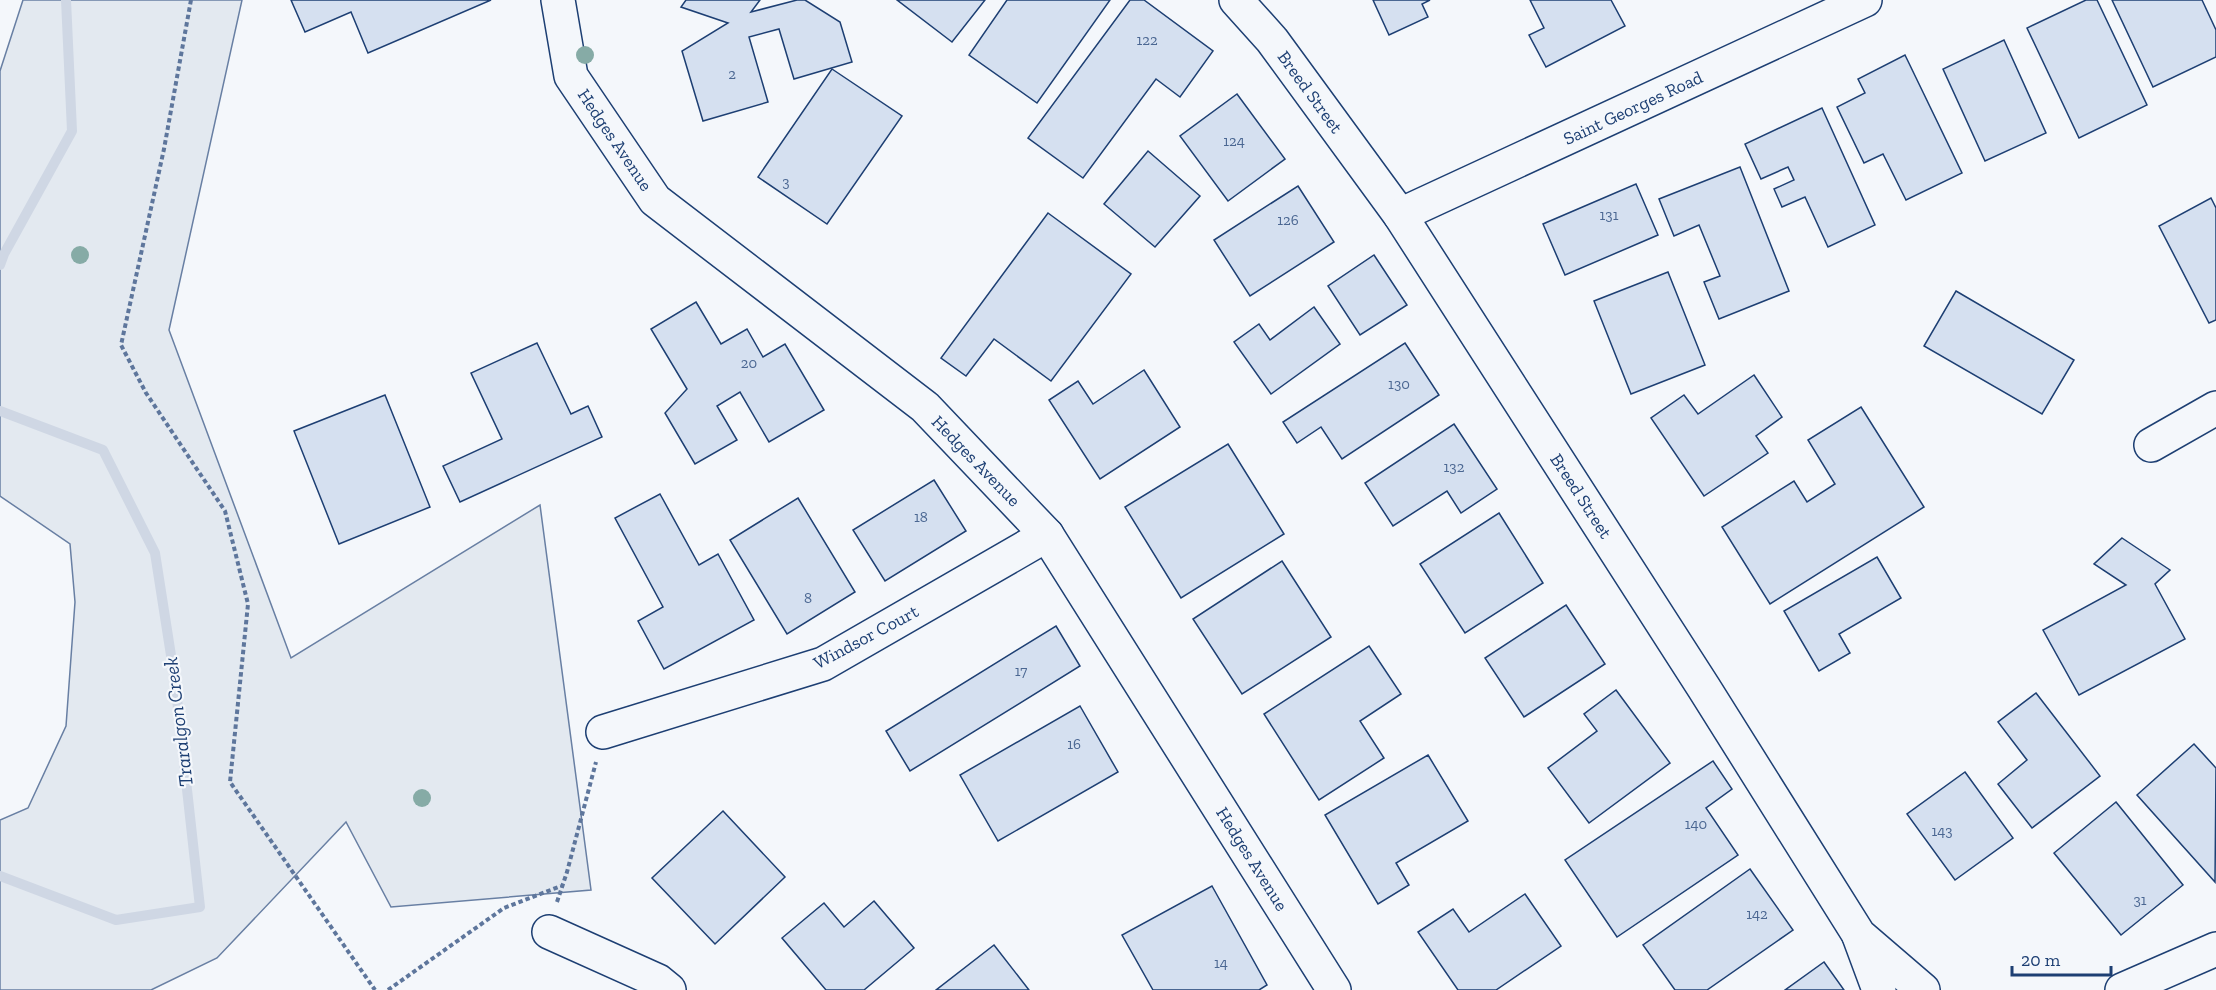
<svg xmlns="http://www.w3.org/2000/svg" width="2216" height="990" font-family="'Zilla Slab',serif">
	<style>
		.green { fill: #e3e9f0; stroke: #687fa3; stroke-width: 1.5 }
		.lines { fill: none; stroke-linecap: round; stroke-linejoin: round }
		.stream { stroke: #cfd7e4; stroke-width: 10 }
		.building { fill: #d5e0f0; stroke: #1d3f73; stroke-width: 1.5 }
		.minor-casing { stroke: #1d3f73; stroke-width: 36 }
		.path { stroke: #5e769c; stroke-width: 4; stroke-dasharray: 4.5 3; stroke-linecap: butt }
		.minor { stroke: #f4f7fb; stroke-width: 33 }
		.tree { fill: #86aba6 }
		.labels { text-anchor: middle; stroke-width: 4.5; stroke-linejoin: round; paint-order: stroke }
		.number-label { font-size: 15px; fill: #4b6792 }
		.street-label { font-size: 18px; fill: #1d3f73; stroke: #f4f7fb }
		.water-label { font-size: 20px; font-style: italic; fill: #1d3f73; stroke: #f4f7fb }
	</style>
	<rect width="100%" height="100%" fill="#f4f7fb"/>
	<path class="green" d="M23 0H242L169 330 291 658 540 505 591 890 391 907 346 822 217 958 151 990H0V820L28 808 66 726 75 602 70 544 0 496V71Z"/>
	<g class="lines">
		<g class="stream">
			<path d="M0 265 4 254 72 131 66 0"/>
			<path d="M0 411 103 450 155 553 175 681 200 907 116 920 0 876"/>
		</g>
	</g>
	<g class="building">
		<path d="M291 0H491L368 53 351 12 305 32Z"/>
		<path d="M686 0H760L751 12 797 0H805L840 22 852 62 794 79 779 29 749 37 768 102 703 121 682 51 728 23 681 7Z"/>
		<path d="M897 0H985L952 42Z"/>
		<path d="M1007 0H1110L1037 103 969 55Z"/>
		<path d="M1130 0H1144L1213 51 1180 97 1156 79 1083 178 1028 138Z"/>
		<path d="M1373 0H1430L1422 4 1428 17 1389 35Z"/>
		<path d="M1530 0H1611L1625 26 1546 67 1529 35 1544 28Z"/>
		<path d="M2086 0H2097L2147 105 2079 138 2027 28Z"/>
		<path d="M2112 0H2202L2216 30V57L2153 87Z"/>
		<path d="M2004 40 2046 133 1985 161 1943 69Z"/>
		<path d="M1905 55 1962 173 1906 200 1883 154 1864 163 1837 107 1865 93 1858 79Z"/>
		<path d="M832 69 902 116 827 224 758 177Z"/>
		<path d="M1237 94 1285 159 1228 201 1180 136Z"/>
		<path d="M1822 108 1875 225 1828 247 1805 197 1782 207 1774 189 1794 180 1788 167 1761 179 1745 144Z"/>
		<path d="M1148 151 1200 196 1155 247 1104 204Z"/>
		<path d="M1740 167 1789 291 1719 319 1704 282 1720 276 1699 225 1674 236 1659 199Z"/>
		<path d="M1636 184 1658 235 1565 275 1543 224Z"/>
		<path d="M1298 186 1334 242 1250 296 1214 240Z"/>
		<path d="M2211 198 2216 208V320L2209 323 2159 226Z"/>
		<path d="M1048 213 1131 274 1051 381 994 339 966 376 941 358Z"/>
		<path d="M1374 255 1407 305 1360 335 1328 286Z"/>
		<path d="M1668 272 1705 365 1631 394 1594 301Z"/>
		<path d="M1956 291 2074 360 2042 414 1924 346Z"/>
		<path d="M696 302 721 344 747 329 763 357 785 344 824 410 769 442 740 392 717 406 737 440 695 464 665 413 687 389 651 329Z"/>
		<path d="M1314 307 1340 344 1271 394 1234 342 1259 324 1270 340Z"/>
		<path d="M537 343 571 414 588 406 602 437 460 502 443 466 502 439 471 373Z"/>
		<path d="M1405 343 1439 395 1342 459 1321 427 1297 443 1283 422Z"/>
		<path d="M1144 370 1180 427 1100 479 1049 400 1078 381 1093 404Z"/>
		<path d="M1754 375 1782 417 1756 436 1768 453 1704 496 1651 418 1684 395 1698 414Z"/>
		<path d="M385 395 430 507 339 544 294 431Z"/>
		<path d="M1861 407 1924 507 1770 604 1722 527 1794 481 1807 502 1835 484 1808 440Z"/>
		<path d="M1454 424 1497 489 1461 513 1447 491 1393 526 1365 483Z"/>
		<path d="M1228 444 1284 534 1181 598 1125 507Z"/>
		<path d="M934 480 966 531 885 581 853 530Z"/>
		<path d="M660 494 699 565 718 554 754 620 664 669 638 621 663 607 615 518Z"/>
		<path d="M798 498 855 592 787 634 730 540Z"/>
		<path d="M1499 513 1543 583 1465 633 1420 564Z"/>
		<path d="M2122 538 2170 570 2155 584 2185 639 2079 695 2043 630 2126 585 2094 564Z"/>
		<path d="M1877 557 1901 598 1839 634 1850 653 1819 671 1784 611Z"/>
		<path d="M1282 561 1331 637 1242 694 1193 619Z"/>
		<path d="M1566 605 1605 664 1524 717 1485 658Z"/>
		<path d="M1056 626 1080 666 910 771 886 731Z"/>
		<path d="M1369 646 1401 694 1360 721 1384 758 1319 800 1264 714Z"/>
		<path d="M1616 690 1670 763 1589 823 1548 768 1597 731 1584 714Z"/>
		<path d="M2036 693 2100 776 2032 828 1998 784 2027 760 1998 722Z"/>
		<path d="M1080 706 1118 772 998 841 960 775Z"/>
		<path d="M2194 744 2216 768 2215 882 2137 795Z"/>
		<path d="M1428 755 1468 821 1396 863 1409 885 1378 904 1325 815Z"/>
		<path d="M1713 761 1732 789 1706 808 1738 855 1617 937 1565 860Z"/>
		<path d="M1965 772 2013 838 1955 880 1907 814Z"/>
		<path d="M2116 802 2183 885 2121 935 2054 853Z"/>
		<path d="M723 811 785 877 715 944 652 878Z"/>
		<path d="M1750 869 1793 930 1707 990H1675L1643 945Z"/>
		<path d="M1212 886 1267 985 1259 990H1153L1122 935Z"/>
		<path d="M1525 894 1561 946 1496 990H1458L1418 932 1453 909 1469 932Z"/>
		<path d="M874 901 914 948 864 990H826L782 938 824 903 844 927Z"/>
		<path d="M994 945 1029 990H936Z"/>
		<path d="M1824 962 1844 990H1785Z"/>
	</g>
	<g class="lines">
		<g class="minor-casing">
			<g id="minor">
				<path d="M558 0 571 76 655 200 925 407 1047 535 1334 990"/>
				<path d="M1236 0 1272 40 1400 215 1704 688 1859 935 1923 990"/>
				<path d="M1400 215 1865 0"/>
				<path d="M2151 445 2216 408"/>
				<path d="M603 732 823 664 1047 535"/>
				<path d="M549 932 658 981 669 990"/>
				<path d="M1859 936 1879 990"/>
				<path d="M2122 990 2216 949"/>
			</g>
		</g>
		<g class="path">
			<path d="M191 0 164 149 121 345 146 393 225 511 248 604 230 782 375 990"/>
			<path d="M557 902 567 872 596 762"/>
			<path d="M388 990 504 908 561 886"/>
		</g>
		<use href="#minor" class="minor"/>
	</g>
	<g class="tree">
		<circle cx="585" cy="55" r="9"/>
		<circle cx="80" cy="255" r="9"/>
		<circle cx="422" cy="798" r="9"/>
	</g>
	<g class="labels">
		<g class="number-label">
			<text x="1147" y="45">122</text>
			<text x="732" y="79">2</text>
			<text x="1234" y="146">124</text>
			<text x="786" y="187">3</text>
			<text x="1609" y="220">131</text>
			<text x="1288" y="225">126</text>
			<text x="749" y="368">20</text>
			<text x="1399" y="389">130</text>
			<text x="1454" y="472">132</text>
			<text x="921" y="522">18</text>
			<text x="808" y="603">8</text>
			<text x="1021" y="676">17</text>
			<text x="1074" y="749">16</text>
			<text x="1696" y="829">140</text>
			<text x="1942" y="836">143</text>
			<text x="2140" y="905">31</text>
			<text x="1757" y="919">142</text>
			<text x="1221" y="968">14</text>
		</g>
		<g class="street-label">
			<text transform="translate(1310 92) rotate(54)" y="6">Breed Street</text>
			<text transform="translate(1633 108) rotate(-25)" y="6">Saint Georges Road</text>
			<text transform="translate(615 140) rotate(56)" y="6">Hedges Avenue</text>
			<text transform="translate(976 461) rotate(46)" y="6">Hedges Avenue</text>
			<text transform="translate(1581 496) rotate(57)" y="6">Breed Street</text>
			<text transform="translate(866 637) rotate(-28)" y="6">Windsor Court</text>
			<text transform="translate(1252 859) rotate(58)" y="6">Hedges Avenue</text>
		</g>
		<g class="water-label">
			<text transform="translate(178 722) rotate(-97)" y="7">Traralgon Creek</text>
		</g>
	</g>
	<path d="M2012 966v9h99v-9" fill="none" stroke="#1d3f73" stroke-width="3"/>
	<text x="2021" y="966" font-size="18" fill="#1d3f73" stroke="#f4f7fb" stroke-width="4.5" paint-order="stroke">20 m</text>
</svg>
